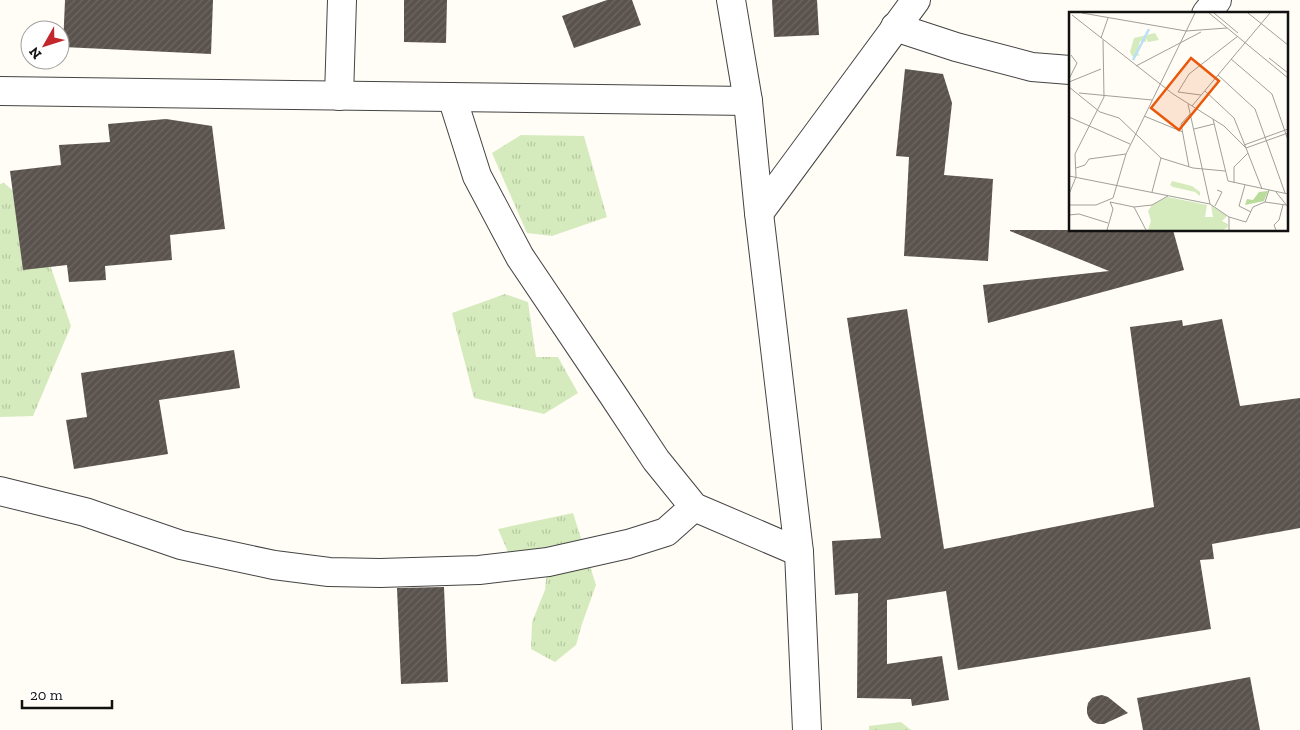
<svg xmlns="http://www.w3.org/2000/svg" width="1300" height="730" font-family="'Zilla Slab',serif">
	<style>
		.grass { fill: url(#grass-tufts) }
		.building { fill: url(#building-hatch) }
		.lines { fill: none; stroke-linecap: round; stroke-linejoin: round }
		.minor-casing { stroke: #444; stroke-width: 30 }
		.minor { stroke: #fff; stroke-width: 28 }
		.inset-river { fill: none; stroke: #b9e0f7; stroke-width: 2.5 }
		.inset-road { fill: none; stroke: #a09f9a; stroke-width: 1 }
		.view { fill: #e8590c; fill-opacity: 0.15; stroke: #e8590c; stroke-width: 2.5 }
		.inset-edge { fill: none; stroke: #111; stroke-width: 2.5 }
	</style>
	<defs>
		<pattern id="grass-tufts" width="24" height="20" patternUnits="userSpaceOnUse" patternTransform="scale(1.25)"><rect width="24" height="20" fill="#d5ebbd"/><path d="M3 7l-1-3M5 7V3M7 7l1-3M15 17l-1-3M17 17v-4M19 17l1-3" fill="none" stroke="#b6c8a1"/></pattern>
		<pattern id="building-hatch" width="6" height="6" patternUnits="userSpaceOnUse" patternTransform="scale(1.25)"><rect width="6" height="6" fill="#5a524d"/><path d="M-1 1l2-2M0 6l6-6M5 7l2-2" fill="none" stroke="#6d6662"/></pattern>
	</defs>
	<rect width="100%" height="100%" fill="#fffdf5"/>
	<g class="grass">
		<path d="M521 135 584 136 607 217 552 236 527 233 492 153Z"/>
		<path d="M4 183 29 204 71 326 33 416 0 417V184Z"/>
		<path d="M505 294 528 302 536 357H558L578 393 544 414 474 398 452 313Z"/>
		<path d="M573 513 596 585 582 624 576 645 555 662 531 649 532 622 545 590 548 562 514 566 498 529Z"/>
		<path d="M901 722 911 730H869V726Z"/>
	</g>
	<g class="building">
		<path d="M65 0H213L211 54 63 47Z"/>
		<path d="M404 0H447L446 43 404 42Z"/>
		<path d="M607 0H632L641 25 574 48 562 16Z"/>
		<path d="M772 0H817L819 35 774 37Z"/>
		<path d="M905 69 943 74 952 103 944 175 993 179 988 261 904 256 909 157 896 156Z"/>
		<path d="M166 119 212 126 225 229 170 235 172 260 105 266 106 280 69 282 67 265 23 270 10 171 61 165 59 145 110 142 108 124Z"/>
		<path d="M1010 230H1173L1184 270 988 323 983 285 1109 271 1010 231Z"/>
		<path d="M907 309 944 549 1154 507 1130 327 1182 320 1183 326 1222 319 1240 406 1300 398V528L1212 544 1214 559 1200 560 1211 629 958 670 946 591 887 600V664L942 656 949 700 912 706 911 699 857 698 858 593 835 595 832 541 881 538 847 318Z"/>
		<path d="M234 350 240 388 159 400 168 454 74 469 66 420 87 417 81 373Z"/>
		<path d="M444 587 448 682 401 684 397 588Z"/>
		<path d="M1250 677 1260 730H1143L1137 698Z"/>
		<path d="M1102 695 1108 697 1128 713 1104 724H1098L1093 722 1089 718 1087 713V708L1088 703 1092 698 1097 696Z"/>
	</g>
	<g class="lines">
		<g class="minor-casing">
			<g id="minor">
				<path d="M731 0 748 101 759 213 799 552 807 730"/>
				<path d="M1206 14 1217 0"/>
				<path d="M895 27 956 47 1032 67 1070 70"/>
				<path d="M0 91 748 101"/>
				<path d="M339 96 342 0"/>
				<path d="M452 97 477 176 520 257 613 395 656 460 694 507 799 552"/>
				<path d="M759 213 916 0"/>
				<path d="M0 491 85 512 181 545 274 565 329 572 380 573 479 570 548 562 628 544 666 532 694 507"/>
			</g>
		</g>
		<use href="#minor" class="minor"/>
	</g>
	<g transform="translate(1069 12)">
		<rect width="219" height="219" fill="#fffdf5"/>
		<path d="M86 21 90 28 79 30 77 26V30L71 29 68 41 71 43 64 45 61 40 65 26ZM103 169 123 174 131 180V184L126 180 104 175 101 173Z" fill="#d5ebbd"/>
		<path d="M199 179 195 189 176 193 178 187 184 188 190 180Z" fill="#b9dc9c"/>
		<path d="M99 185 138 193 136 205H144L142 193 158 204 153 209 159 212V215L154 218H79L82 209 79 199 83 193Z" fill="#d5ebbd"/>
		<path class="inset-river" d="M64 48 80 17"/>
		<path class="inset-road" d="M13 1 117 19 158 16M140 1 219 66M145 1 169 21M179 1 219 33M3 3 104 82 155 114 177 136 193 177M32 26 39 6M200 46 219 61M162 47 203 82 219 128M67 54 132 20M149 63 186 97 216 181M0 67 8 51 2 43M0 70 32 57M0 75 31 100 50 106 92 146 124 156 156 159M136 79 165 106 177 136 219 121M109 80 120 62 169 24M109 80 132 83M10 81 83 88M119 92 141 192M123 94 201 1M75 104 114 120M0 105 61 132M144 107 159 169 219 182M125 117 145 112M175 133 219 117M120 155 112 112 121 102M7 156 16 153 20 147 57 142M0 164 141 192 160 205V218M165 171V155L179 141M176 173 170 194 182 200M83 180 92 146M207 180 219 195M0 182 7 165 6 142 35 85 34 28M41 190 65 195 83 193 99 184M196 190 217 193M0 193H27L44 186 57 142 126 1M146 194 153 180 148 178M65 195 77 218M0 203 10 202 39 211M160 205 177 210 184 195 196 190 200 178M38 218 44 197 41 190M207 218 205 213 210 208 214 193"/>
		<path class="view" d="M122 46 150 69 110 118 82 96Z"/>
		<rect width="219" height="219" class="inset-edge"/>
	</g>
	<g transform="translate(45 45) rotate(231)"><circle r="24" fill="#ffffff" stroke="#a0a0a0"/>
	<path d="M0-4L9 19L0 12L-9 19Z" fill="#c4262e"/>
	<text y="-8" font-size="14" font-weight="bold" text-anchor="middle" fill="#111111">N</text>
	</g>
	<path d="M22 700v8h90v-8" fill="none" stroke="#111111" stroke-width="2.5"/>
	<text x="30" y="700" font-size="15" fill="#111111" stroke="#ffffff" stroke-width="4" paint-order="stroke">20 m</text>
</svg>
